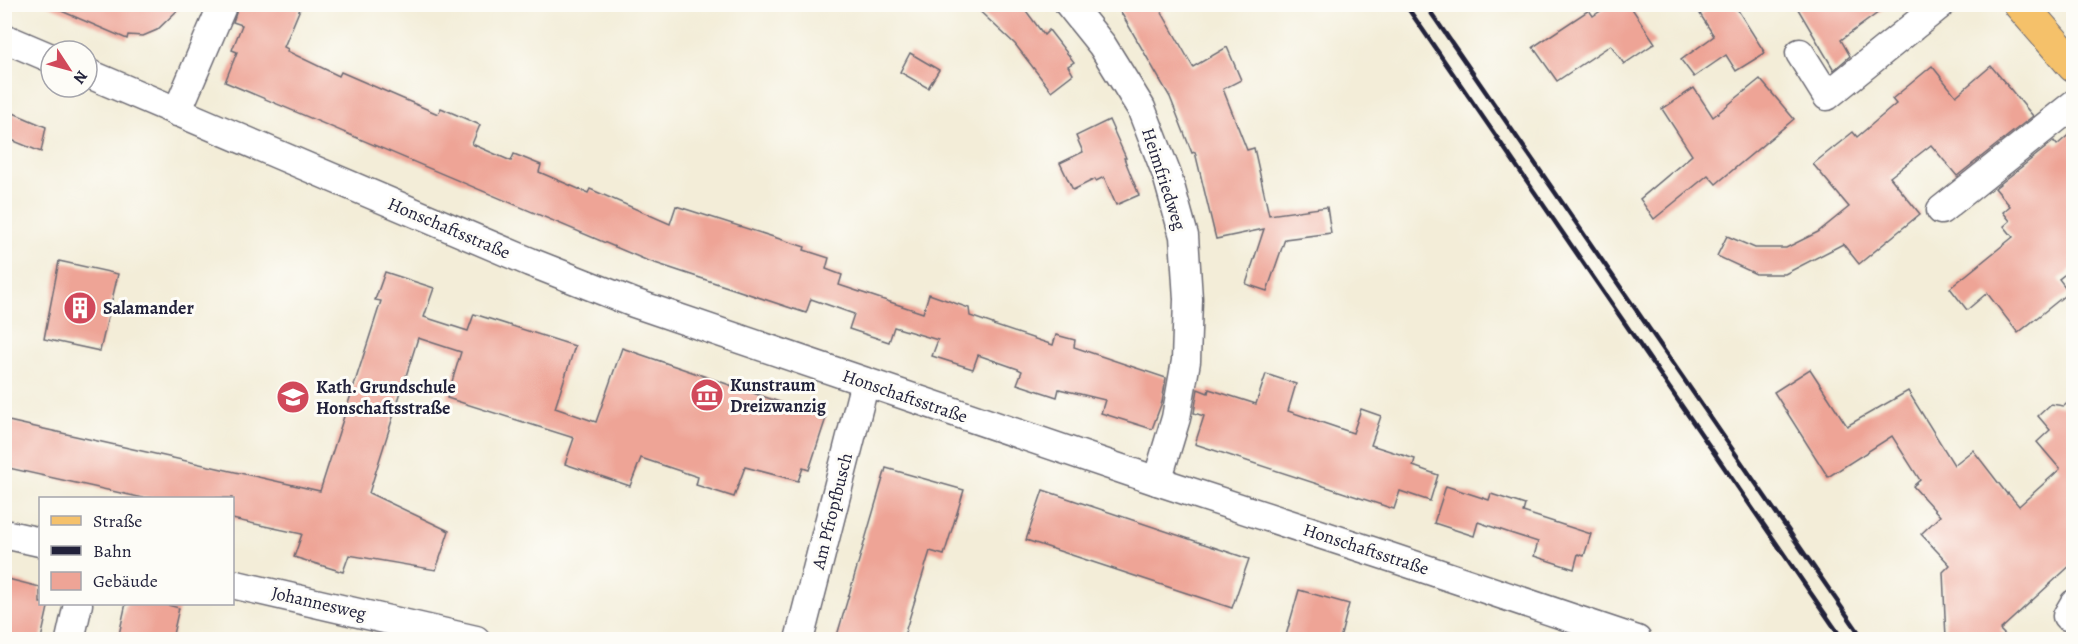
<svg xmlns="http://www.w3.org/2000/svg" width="2078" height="644" font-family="Alegreya,serif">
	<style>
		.building { fill: #eea496 }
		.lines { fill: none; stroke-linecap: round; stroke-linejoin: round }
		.minor-casing { stroke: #6b6972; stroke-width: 31 }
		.major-casing { stroke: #6b6972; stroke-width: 35 }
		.minor { stroke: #fff; stroke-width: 28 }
		.major { stroke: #f5c16b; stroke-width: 33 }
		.rail { stroke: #22223b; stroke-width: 4.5 }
		.labels { text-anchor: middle; stroke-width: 6; stroke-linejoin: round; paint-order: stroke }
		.street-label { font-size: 18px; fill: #22223b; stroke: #fdfcf7 }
		.poi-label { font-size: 18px; font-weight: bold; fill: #22223b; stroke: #fdfcf7; text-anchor: start }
	</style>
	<rect width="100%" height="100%" fill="#fdfcf7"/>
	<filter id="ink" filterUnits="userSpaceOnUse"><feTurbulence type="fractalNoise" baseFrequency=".0167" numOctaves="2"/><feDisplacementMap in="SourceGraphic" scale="12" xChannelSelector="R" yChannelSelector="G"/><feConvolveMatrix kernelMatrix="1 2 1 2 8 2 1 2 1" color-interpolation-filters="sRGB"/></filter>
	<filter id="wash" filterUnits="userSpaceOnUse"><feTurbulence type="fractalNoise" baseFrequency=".008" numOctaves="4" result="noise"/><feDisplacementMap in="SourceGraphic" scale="24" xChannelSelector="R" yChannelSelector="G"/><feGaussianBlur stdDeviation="1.35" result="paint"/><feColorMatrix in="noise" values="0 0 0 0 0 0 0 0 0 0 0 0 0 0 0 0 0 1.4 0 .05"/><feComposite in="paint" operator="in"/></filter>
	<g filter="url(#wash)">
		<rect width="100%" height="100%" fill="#f3edd8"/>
		<g id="blocks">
			<g class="building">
				<path d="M45 4H184L157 30 143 36 128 35 127 39Z"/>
				<path d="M239 4H302L284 47 288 49 287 51 339 76 341 72 438 114 441 108 480 125 472 144 511 161 514 154 541 165 539 172 588 193 590 189 670 224 676 206 805 247 804 250 829 258 826 269 842 275 839 285 923 313 929 294 969 308 970 316 993 324V325L1053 345 1056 335 1075 340 1074 347 1166 378 1162 402 1152 429 1101 413 1105 400 1059 389 1057 397 1017 384 1022 371 1018 369 978 355 973 369 932 356 938 340 894 327 889 342 849 329 854 314 811 299 806 313 646 260 225 82 237 52 232 50 242 25 233 22Z"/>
				<path d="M972 4H1021L1044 35 1049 30 1074 62 1068 66 1073 74 1051 91 1015 44Z"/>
				<path d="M1116 4H1157L1193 67 1227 47 1241 80 1223 89 1247 150 1254 148 1269 215 1327 207 1331 233 1285 239 1267 291 1246 284 1264 229 1216 239 1195 152 1192 153 1170 97Z"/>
				<path d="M1611 4H1629L1655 43 1624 64 1611 45 1557 81 1533 47 1589 10 1593 16Z"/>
				<path d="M1715 4H1734L1765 53 1736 71 1726 55 1694 77 1681 60 1714 36 1700 14Z"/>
				<path d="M1795 4H1890L1841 40 1850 56 1834 70Z"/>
				<path d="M910 53 939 70 928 88 900 72Z"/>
				<path d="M1932 66 1956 96 1991 66 2033 116 1957 176 1931 145 1890 177 1920 214 1859 264 1843 244 1785 274H1756L1717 256 1727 236 1755 248H1786L1818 232 1849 207 1813 164 1853 132 1857 137 1896 104 1892 99Z"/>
				<path d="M1760 79 1794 119 1716 184 1708 175 1654 219 1640 199 1692 155 1662 109 1694 88 1713 117Z"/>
				<path d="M4 109 46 127 41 152 4 137Z"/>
				<path d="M1109 120 1126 158H1124L1139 195 1116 205 1104 177 1096 181 1095 179 1073 190 1060 163 1083 152 1076 136Z"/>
				<path d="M2073 131V268L2059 279 2069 292 2018 333 1987 293 1967 310 1950 288 2013 237 2004 226 2010 221 2003 212 2010 206 1995 188 2054 141 2057 145Z"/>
				<path d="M59 261 118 274 100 351 44 339Z"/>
				<path d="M385 272 434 288 424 317 468 331 474 314 575 346 555 408 596 422 622 348 826 418 809 470 803 468 798 481 745 467 734 497 696 485 698 477 641 458 630 486 565 464 574 438 447 398 461 352 418 338 369 493 449 531 436 570 349 555 343 572 294 557 302 534 232 519V498H143L4 467V420L320 491 381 301 375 300Z"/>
				<path d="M1810 369 1847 426 1908 391 1954 465 1973 450 2007 494 2008 493 2019 506 2060 469 2037 442 2050 430 2038 416 2051 404 2064 406 2073 398V563L2000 630 2009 639H1946L1943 572 1950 565 1921 534 1940 516 1913 486 1920 480 1892 436 1828 477 1774 392Z"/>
				<path d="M1266 374 1296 384 1288 411 1353 433 1361 409 1381 416 1371 445 1415 459 1413 466 1438 475 1430 501 1400 491 1394 509 1195 444 1204 416 1194 413 1198 389 1208 393 1209 389 1256 404Z"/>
				<path d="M886 468 964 490 944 555 930 551 903 639H836Z"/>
				<path d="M1446 486 1489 500 1491 494 1525 505 1523 512 1591 534 1584 556 1578 554 1574 569 1534 556 1538 542 1510 533 1478 522 1474 536 1434 523Z"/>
				<path d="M1043 490 1249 559 1232 608 1026 540Z"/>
				<path d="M4 578 40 587V603H49L41 639H5Z"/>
				<path d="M1299 590 1349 604 1340 639H1285Z"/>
				<path d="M126 603H161L179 608 172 639H118Z"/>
			</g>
		</g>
	</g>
	<g filter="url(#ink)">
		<use href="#blocks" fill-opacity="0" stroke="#6b6972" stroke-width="1.5"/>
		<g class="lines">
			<g class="minor-casing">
				<g id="minor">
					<path d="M1069 4 1102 45 1141 108 1167 175 1184 236 1188 299 1186 361 1176 418 1157 481"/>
					<path d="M4 38 51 58"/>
					<path d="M1800 53 1827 96 1941 4"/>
					<path d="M87 73 530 262 634 303 1157 481 1390 557 1637 640"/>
					<path d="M177 112 223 4"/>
					<path d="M1941 210 2074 104"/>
					<path d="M4 534 40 542"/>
					<path d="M232 584 476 640"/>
					<path d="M2067 616 2074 604"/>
					<path d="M70 640 78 604"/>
					<path d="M799 640 865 382"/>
				</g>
			</g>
			<g class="major-casing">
				<path id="major" d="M2020 4 2074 66"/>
			</g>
			<use href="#minor" class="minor"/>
			<use href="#major" class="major"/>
			<g class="rail">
				<path d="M1405 4 1843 640"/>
				<path d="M1425 4 1864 640"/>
			</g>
		</g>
	</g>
	<defs>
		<g id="building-disc" transform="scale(1.725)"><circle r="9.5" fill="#d1495b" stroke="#fdfcf7"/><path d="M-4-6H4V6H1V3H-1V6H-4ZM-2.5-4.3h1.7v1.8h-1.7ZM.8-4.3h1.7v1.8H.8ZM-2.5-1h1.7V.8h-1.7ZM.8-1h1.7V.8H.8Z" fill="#fff"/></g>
		<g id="museum-disc" transform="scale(1.725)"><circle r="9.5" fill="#d1495b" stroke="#fdfcf7"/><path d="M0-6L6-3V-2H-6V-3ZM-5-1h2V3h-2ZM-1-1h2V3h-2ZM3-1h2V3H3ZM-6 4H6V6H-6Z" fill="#fff"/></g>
		<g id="school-disc" transform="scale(1.725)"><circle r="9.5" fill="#d1495b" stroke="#fdfcf7"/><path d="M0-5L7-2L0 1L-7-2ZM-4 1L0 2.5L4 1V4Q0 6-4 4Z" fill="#fff"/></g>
	</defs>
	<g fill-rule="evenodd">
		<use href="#building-disc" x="80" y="308"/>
		<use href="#museum-disc" x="707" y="395"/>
		<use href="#school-disc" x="293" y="397"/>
	</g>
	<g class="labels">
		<g class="street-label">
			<text transform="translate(1164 179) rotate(72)" y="6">Heimfriedweg</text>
			<text transform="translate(449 228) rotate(23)" y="6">Honschaftsstraße</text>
			<text transform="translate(905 396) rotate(19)" y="6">Honschaftsstraße</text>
			<text transform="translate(832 511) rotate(-76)" y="6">Am Pfropfbusch</text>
			<text transform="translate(1366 549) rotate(18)" y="6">Honschaftsstraße</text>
			<text transform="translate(319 603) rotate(13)" y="6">Johannesweg</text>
		</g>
		<g class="poi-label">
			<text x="103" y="314">Salamander</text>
			<text x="730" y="391">Kunstraum<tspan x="730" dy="21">Dreizwanzig</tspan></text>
			<text x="316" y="393">Kath. Grundschule<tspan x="316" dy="21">Honschaftsstraße</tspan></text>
		</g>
	</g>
	<rect width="2078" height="644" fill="none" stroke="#fdfcf7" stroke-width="24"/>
	<rect x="39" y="497" width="195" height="108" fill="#fdfcf7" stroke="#a5a5ac" stroke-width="1.5"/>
	<rect x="51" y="516" width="30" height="9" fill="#f5c16b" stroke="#a5a5ac" stroke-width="1.5"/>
	<text x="93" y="527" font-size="18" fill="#22223b">Straße</text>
	<rect x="51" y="546" width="30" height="9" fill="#22223b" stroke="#a5a5ac" stroke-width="1.5"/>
	<text x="93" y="557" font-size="18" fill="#22223b">Bahn</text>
	<rect x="51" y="572" width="30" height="18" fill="#eea496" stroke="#a5a5ac" stroke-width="1.5"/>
	<text x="93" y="587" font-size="18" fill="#22223b">Gebäude</text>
	<g transform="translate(69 69) rotate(126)"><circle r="28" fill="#fdfcf7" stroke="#a5a5ac" stroke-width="1.5"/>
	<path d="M0-4.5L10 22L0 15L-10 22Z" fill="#d1495b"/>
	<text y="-9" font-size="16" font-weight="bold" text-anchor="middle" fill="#22223b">N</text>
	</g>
</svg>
